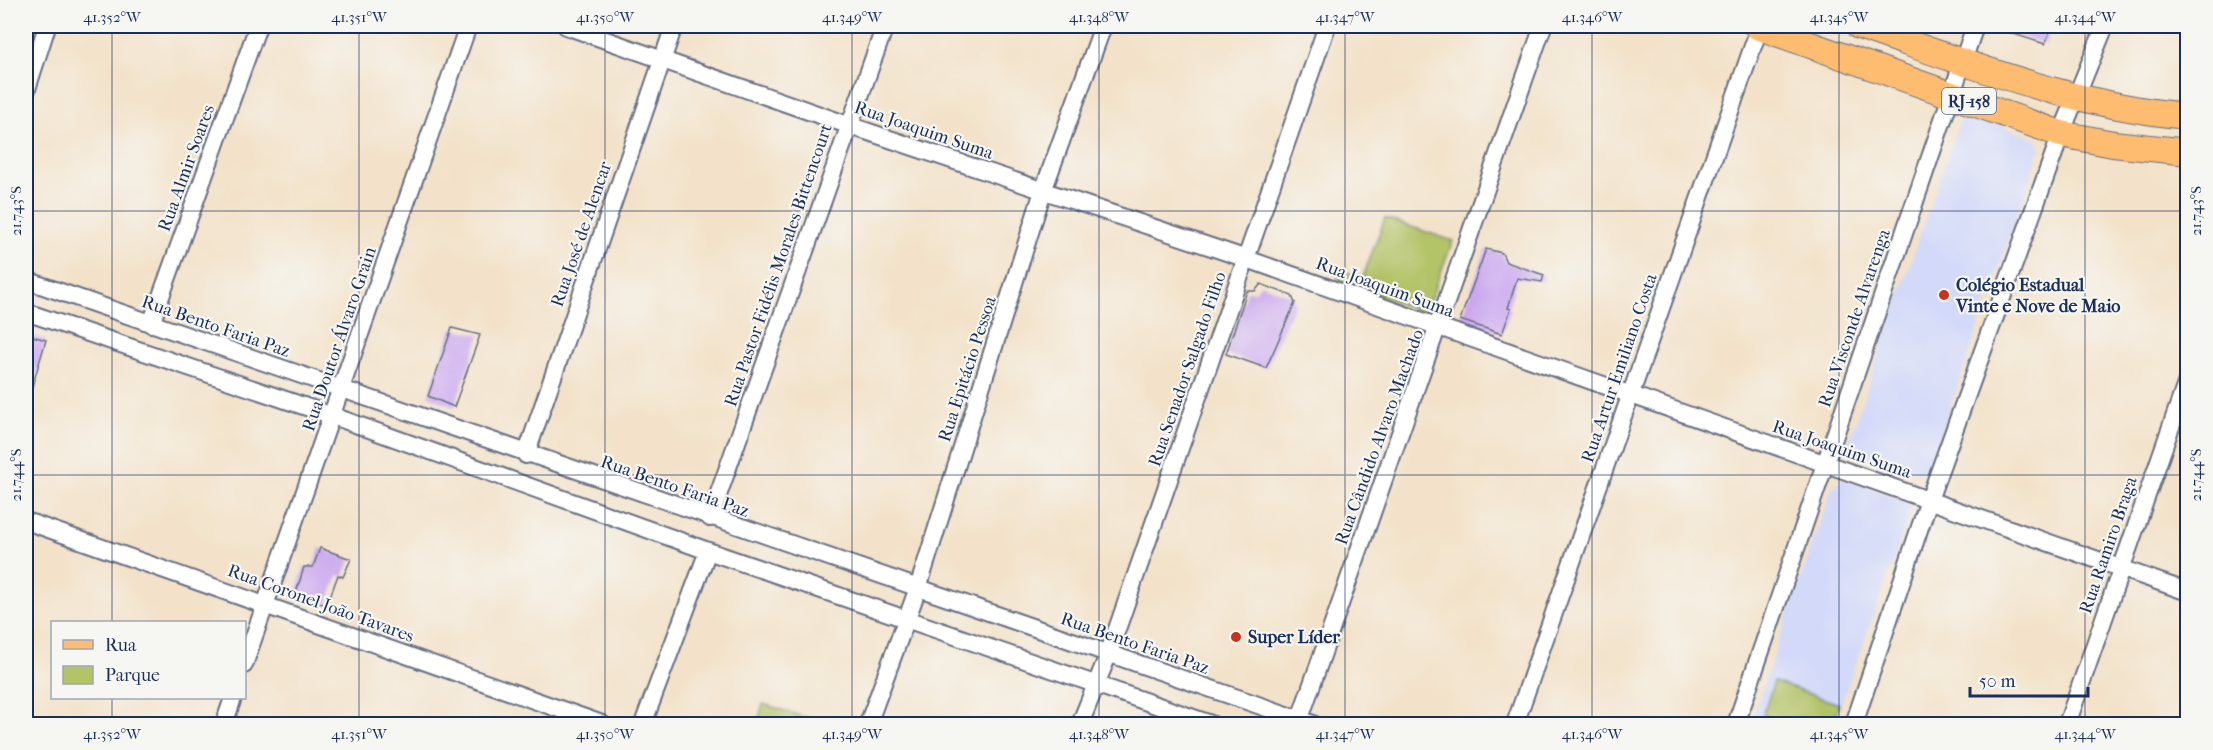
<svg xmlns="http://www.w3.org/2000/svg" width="2213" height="750" font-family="'IM FELL French Canon',serif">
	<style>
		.built { fill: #d3d9f9 }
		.green { fill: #b3c367; stroke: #677962; stroke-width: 1.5 }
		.building { fill: #cba7ef }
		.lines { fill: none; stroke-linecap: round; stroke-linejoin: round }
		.lane-casing { stroke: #676e83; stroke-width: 11 }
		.street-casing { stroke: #676e83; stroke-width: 20 }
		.primary-casing { stroke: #676e83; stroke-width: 28 }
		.lane { stroke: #fff; stroke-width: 8 }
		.street { stroke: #fff; stroke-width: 16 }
		.primary { stroke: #febc70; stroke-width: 26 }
		.ticks { fill: none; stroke: #1b2f5e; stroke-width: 1.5; stroke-opacity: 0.45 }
		.poi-dot { fill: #c8321e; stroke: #f6f6f2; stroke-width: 2 }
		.labels { text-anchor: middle; stroke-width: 4.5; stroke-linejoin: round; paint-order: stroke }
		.shield { fill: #f6f6f2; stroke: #5d6b8a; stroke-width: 1.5 }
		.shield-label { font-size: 16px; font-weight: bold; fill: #1b2f5e }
		.street-label { font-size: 18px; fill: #1b2f5e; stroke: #f6f6f2 }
		.poi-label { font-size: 18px; font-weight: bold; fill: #1b2f5e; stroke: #f6f6f2; text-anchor: start }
		.neatline { fill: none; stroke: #1b2f5e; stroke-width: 2 }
		.ticks-label { font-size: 15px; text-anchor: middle; fill: #1b2f5e }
	</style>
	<rect width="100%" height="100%" fill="#f6f6f2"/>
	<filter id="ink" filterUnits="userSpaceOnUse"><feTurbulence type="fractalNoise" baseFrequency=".0167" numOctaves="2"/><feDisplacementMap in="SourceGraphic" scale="12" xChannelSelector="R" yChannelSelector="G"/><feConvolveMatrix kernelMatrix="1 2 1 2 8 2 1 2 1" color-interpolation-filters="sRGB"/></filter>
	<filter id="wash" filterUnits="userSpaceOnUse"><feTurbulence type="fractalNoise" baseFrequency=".008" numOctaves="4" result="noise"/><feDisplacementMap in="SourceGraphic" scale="24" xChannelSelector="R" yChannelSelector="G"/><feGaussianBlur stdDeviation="1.35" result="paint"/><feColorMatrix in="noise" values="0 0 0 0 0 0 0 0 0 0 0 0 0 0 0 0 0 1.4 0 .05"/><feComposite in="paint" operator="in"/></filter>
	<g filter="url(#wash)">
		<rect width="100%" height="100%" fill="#f3e2c9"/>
		<g class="built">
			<path d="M1967 113 2036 139 2041 147 1929 469 1919 473 1852 451 1848 443 1960 120Z"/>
			<path d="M1843 478 1908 502 1911 512 1834 724H1750L1832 488Z"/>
		</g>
		<g class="green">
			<path d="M1385 218 1453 241 1426 310 1421 312 1337 280 1340 271 1363 277Z"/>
			<path d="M1774 682 1839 704 1832 724H1791L1763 715Z"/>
			<path d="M763 704 827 724H757Z"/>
		</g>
		<g id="blocks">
			<g class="building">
				<path d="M1995 26H2052L2045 44 1995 28Z"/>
				<path d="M1486 249 1502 253 1506 262 1544 275 1542 282 1517 278 1508 308 1511 309 1502 334 1460 320Z"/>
				<path d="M1261 284 1292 296 1295 303 1266 368 1226 354 1247 291H1255Z"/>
				<path d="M452 328 480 335 454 407 428 396Z"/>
				<path d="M26 334 46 340 29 397H26Z"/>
				<path d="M320 548 351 559 343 577 338 575 327 605 295 596 304 567H313Z"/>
			</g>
		</g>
	</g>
	<g filter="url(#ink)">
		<use href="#blocks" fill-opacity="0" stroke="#676e83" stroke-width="1.5"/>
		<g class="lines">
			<g class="lane-casing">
				<path id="lane" d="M2187 724 2188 721"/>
			</g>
			<g class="street-casing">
				<g id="street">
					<path d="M566 26 848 125 1247 259 2188 592"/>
					<path d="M26 92 47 26"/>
					<path d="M26 280 1313 724"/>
					<path d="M26 312 333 416 708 551 1211 724"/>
					<path d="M151 324 258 26"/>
					<path d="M526 455 674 26"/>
					<path d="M710 518 885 26"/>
					<path d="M26 521 602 724"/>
					<path d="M244 665 468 26"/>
					<path d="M224 724 233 698"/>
					<path d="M643 724 708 551"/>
					<path d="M868 724 918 588 1043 191 1103 26"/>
					<path d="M1080 724 1108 655 1327 26"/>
					<path d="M1298 724 1543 26"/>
					<path d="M1515 724 1760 26"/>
					<path d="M1736 724 1975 26"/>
					<path d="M1854 724 1929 500 2061 134 2105 26"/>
					<path d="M2067 724 2188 378"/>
				</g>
			</g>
			<g class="primary-casing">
				<g id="primary">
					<path d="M1757 26 2061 134 2113 144 2188 152"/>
					<path d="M1859 26C1967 63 2073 106 2188 116"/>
				</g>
			</g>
			<use href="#lane" class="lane"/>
			<use href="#street" class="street"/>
			<use href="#primary" class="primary"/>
		</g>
	</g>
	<path class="ticks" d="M112 26V622M359 26V724M605 26V724M852 26V724M1099 26V724M1345 26V724M1592 26V724M1839 26V724M2085 26V724M26 211H2188M26 475H2188M112 698V724"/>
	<g class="poi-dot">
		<circle cx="1944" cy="295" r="6"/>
		<circle cx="1236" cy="637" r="6"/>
	</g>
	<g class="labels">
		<rect class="shield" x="1942" y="88" width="54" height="26" rx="4.5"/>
		<g class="shield-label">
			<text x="1969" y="107">RJ-158</text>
		</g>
		<g class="street-label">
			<text transform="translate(924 130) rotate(19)" y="6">Rua Joaquim Suma</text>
			<text transform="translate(186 168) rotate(-70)" y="6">Rua Almir Soares</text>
			<text transform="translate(581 234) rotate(-71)" y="6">Rua José de Alencar</text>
			<text transform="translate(778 265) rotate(-71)" y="6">Rua Pastor Fidélis Morales Bittencourt</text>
			<text transform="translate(1385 287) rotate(20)" y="6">Rua Joaquim Suma</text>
			<text transform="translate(1854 318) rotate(-71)" y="6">Rua Visconde Alvarenga</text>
			<text transform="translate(216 326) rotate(19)" y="6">Rua Bento Faria Paz</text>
			<text transform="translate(339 339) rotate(-71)" y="6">Rua Doutor Álvaro Grain</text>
			<text transform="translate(1619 368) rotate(-71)" y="6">Rua Artur Emiliano Costa</text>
			<text transform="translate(967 369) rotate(-72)" y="6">Rua Epitácio Pessoa</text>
			<text transform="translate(1187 369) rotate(-71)" y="6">Rua Senador Salgado Filho</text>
			<text transform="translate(1379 437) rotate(-70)" y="6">Rua Cândido Alvaro Machado</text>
			<text transform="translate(1842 449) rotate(19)" y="6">Rua Joaquim Suma</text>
			<text transform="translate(675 486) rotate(19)" y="6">Rua Bento Faria Paz</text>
			<text transform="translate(2108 545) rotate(-71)" y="6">Rua Ramiro Braga</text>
			<text transform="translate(321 603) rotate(20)" y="6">Rua Coronel João Tavares</text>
			<text transform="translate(1135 643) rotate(19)" y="6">Rua Bento Faria Paz</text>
		</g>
		<g class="poi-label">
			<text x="1956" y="291">Colégio Estadual<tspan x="1956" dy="21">Vinte e Nove de Maio</tspan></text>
			<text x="1248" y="643">Super Líder</text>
		</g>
	</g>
	<rect width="2213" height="750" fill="none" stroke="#f6f6f2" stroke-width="66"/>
	<rect x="51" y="621" width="195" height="78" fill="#f6f6f2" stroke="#9ea6b7" stroke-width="1.5"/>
	<rect x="63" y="640" width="30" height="9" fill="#febc70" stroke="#9ea6b7" stroke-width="1.5"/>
	<text x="105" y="651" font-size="18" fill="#1b2f5e">Rua</text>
	<rect x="63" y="666" width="30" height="18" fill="#b3c367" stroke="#9ea6b7" stroke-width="1.5"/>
	<text x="105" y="681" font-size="18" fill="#1b2f5e">Parque</text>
	<path d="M1970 687v9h118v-9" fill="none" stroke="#1b2f5e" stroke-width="3"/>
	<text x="1979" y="687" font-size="18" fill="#1b2f5e" stroke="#f6f6f2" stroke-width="4.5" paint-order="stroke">50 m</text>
	<rect x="33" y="33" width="2147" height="684" class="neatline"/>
	<g class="ticks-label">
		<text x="112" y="22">41.352°W</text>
		<text x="359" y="22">41.351°W</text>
		<text x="605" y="22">41.350°W</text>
		<text x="852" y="22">41.349°W</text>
		<text x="1099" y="22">41.348°W</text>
		<text x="1345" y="22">41.347°W</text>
		<text x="1592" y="22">41.346°W</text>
		<text x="1839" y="22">41.345°W</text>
		<text x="2085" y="22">41.344°W</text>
		<text transform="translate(16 211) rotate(-90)" y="5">21.743°S</text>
		<text transform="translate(2196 211) rotate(-90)" y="5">21.743°S</text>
		<text transform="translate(16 475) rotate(-90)" y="5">21.744°S</text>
		<text transform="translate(2196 475) rotate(-90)" y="5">21.744°S</text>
		<text x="112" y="739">41.352°W</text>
		<text x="359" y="739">41.351°W</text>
		<text x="605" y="739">41.350°W</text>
		<text x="852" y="739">41.349°W</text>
		<text x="1099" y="739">41.348°W</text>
		<text x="1345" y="739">41.347°W</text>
		<text x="1592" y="739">41.346°W</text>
		<text x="1839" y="739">41.345°W</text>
		<text x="2085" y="739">41.344°W</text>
	</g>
</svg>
